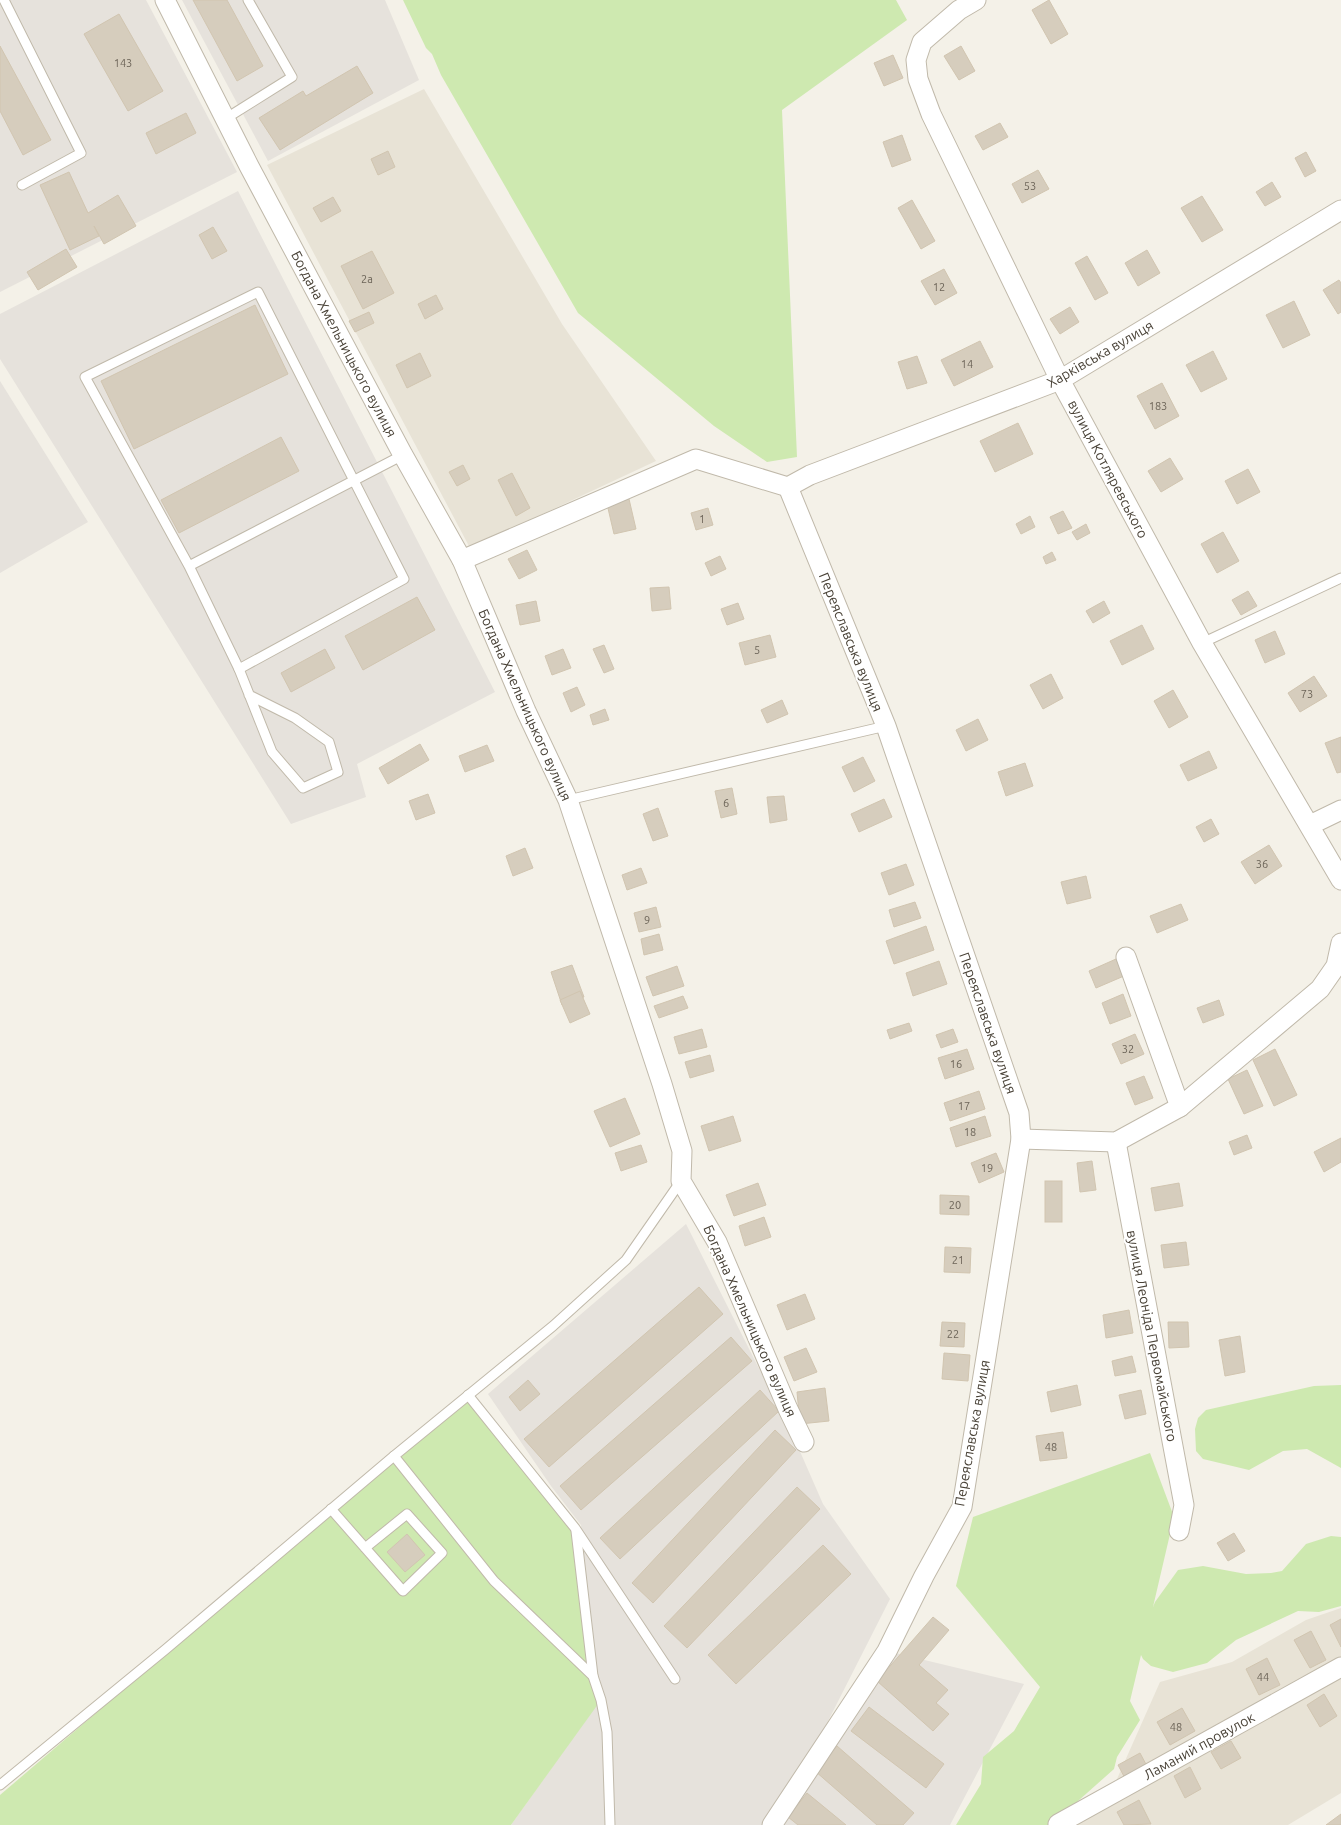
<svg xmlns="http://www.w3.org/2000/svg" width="1341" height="1825" font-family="Ubuntu,sans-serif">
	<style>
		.residential { fill: #e8e3d6 }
		.industrial { fill: #e6e2dc }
		.green { fill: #cee9b0 }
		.building { fill: #d6cdbd; stroke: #d1c5b0 }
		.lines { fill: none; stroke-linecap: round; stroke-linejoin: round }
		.service-casing { stroke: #c0b9aa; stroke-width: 11 }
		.minor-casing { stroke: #c0b9aa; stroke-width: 21 }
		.service { stroke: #fff; stroke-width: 9 }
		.minor { stroke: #fff; stroke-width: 19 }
		.labels { text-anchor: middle; stroke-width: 4; stroke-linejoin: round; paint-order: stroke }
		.number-label { font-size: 11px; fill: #6c6458 }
		.street-label { font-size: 14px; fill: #484136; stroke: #fff }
	</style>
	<rect width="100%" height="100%" fill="#f4f1e8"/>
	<g class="residential">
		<path d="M424 89 562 324 656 461 470 548 267 165Z"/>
		<path d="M1341 1608V1793L1288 1825H1076L1105 1806 1160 1682 1232 1662 1306 1620Z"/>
	</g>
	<g class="industrial">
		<path d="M0 0H146L237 172 0 292Z"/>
		<path d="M182 0H385L419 80 268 161Z"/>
		<path d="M238 191 495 692 357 764 366 797 291 824 0 359V314Z"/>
		<path d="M0 381 88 522 0 573Z"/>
		<path d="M686 1224 795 1440 823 1504 890 1599 793 1790 887 1651 1024 1684 950 1825H511L600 1700 593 1676 581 1525 551 1486 488 1394Z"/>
	</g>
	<g class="green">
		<path d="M403 0H896L907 20 782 110 797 457 767 462 714 426 578 313 441 75 432 54 426 48Z"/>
		<path d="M1341 1385V1468L1307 1449 1283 1451 1249 1470 1203 1459 1196 1451 1195 1429 1198 1418 1206 1410 1314 1386Z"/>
		<path d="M468 1395 575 1528 601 1700 511 1825H0V1795Z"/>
		<path d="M1150 1453 1174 1517 1153 1607 1155 1602 1178 1570 1203 1566 1246 1574 1271 1573 1282 1571 1306 1544 1331 1536 1341 1537V1606L1319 1612 1298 1611 1236 1640 1207 1663 1173 1672 1151 1666 1143 1659 1141 1655 1130 1701 1140 1720 1117 1757 1114 1769 1051 1825H956L981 1784 983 1757 1014 1731 1040 1687 956 1586 973 1517Z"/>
	</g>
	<g class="building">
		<path d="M193 0H227L263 66 237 81Z"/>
		<path d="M1049 0 1068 34 1051 44 1032 10Z"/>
		<path d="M119 14 163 91 128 111 84 34Z"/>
		<path d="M0 46 51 140 23 155 0 111Z"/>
		<path d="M961 46 975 71 959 80 944 56Z"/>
		<path d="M893 55 903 78 884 86 874 63Z"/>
		<path d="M357 66 373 93 280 150 259 118 303 91 306 96Z"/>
		<path d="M186 113 196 133 156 154 146 133Z"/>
		<path d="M1000 123 1008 137 983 150 975 136Z"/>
		<path d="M902 135 911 160 892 167 883 142Z"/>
		<path d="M388 151 395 167 378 175 371 159Z"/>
		<path d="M1306 152 1316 171 1305 177 1295 158Z"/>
		<path d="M1038 170 1049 189 1022 203 1012 184Z"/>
		<path d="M69 172 88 213 118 195 136 226 104 244 94 226 99 236 70 250 40 185Z"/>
		<path d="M1272 182 1281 197 1265 206 1256 192Z"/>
		<path d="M1202 196 1223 230 1202 242 1181 208Z"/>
		<path d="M333 197 341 211 321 222 313 208Z"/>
		<path d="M912 200 935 241 921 249 898 208Z"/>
		<path d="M213 227 227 251 212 259 199 235Z"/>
		<path d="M66 249 77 267 38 290 27 272Z"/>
		<path d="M1147 250 1160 273 1138 286 1125 263Z"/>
		<path d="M372 251 394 293 363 309 341 266Z"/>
		<path d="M1087 256 1108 293 1095 300 1075 263Z"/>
		<path d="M944 269 957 293 935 305 921 281Z"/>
		<path d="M1339 280 1341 283V312L1338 314 1323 290Z"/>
		<path d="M436 295 443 309 425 319 418 304Z"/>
		<path d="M1294 301 1310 335 1283 348 1266 315Z"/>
		<path d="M255 305 288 374 134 449 101 381Z"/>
		<path d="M1070 307 1079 322 1060 334 1050 319Z"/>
		<path d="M369 312 374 323 355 332 349 321Z"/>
		<path d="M980 341 993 367 954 386 941 360Z"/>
		<path d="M1213 351 1227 379 1201 392 1186 365Z"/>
		<path d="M420 353 431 376 407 388 396 365Z"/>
		<path d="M917 356 927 383 907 389 898 362Z"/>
		<path d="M1162 383 1179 416 1155 429 1137 396Z"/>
		<path d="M1018 423 1033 454 995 472 980 441Z"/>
		<path d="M281 437 299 471 179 533 161 500Z"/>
		<path d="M1170 458 1183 479 1161 492 1148 471Z"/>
		<path d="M463 465 470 479 457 486 449 472Z"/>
		<path d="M1248 469 1260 492 1237 504 1225 481Z"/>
		<path d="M512 473 530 508 516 516 498 480Z"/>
		<path d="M629 499 636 529 614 534 607 504Z"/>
		<path d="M708 508 713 525 696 530 691 513Z"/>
		<path d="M1063 511 1072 528 1058 534 1050 517Z"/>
		<path d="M1030 516 1035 527 1021 534 1016 524Z"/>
		<path d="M1086 524 1090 533 1077 540 1072 532Z"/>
		<path d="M1223 532 1239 561 1217 573 1201 544Z"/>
		<path d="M527 550 537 570 519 579 508 559Z"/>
		<path d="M1052 552 1056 560 1046 564 1043 557Z"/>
		<path d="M720 556 726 569 711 576 705 563Z"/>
		<path d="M669 587 671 609 652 611 650 588Z"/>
		<path d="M1248 591 1257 606 1241 615 1232 600Z"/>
		<path d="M417 597 435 630 363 670 345 636Z"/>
		<path d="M536 601 540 621 520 625 516 605Z"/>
		<path d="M1104 601 1110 613 1093 623 1086 611Z"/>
		<path d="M738 603 744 619 727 625 721 609Z"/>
		<path d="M1142 625 1154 649 1122 665 1110 641Z"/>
		<path d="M1275 631 1285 654 1265 663 1255 640Z"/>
		<path d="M770 635 776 657 745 665 739 643Z"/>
		<path d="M604 645 614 669 604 673 593 649Z"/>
		<path d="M325 649 335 668 291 692 281 673Z"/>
		<path d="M563 649 571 668 552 675 545 656Z"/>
		<path d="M1051 674 1063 698 1043 709 1030 685Z"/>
		<path d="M1314 676 1327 696 1300 712 1288 693Z"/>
		<path d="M577 687 585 705 571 712 563 693Z"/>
		<path d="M1173 690 1188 717 1169 728 1154 701Z"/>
		<path d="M782 700 788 714 767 723 761 710Z"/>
		<path d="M605 709 609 720 593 725 590 715Z"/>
		<path d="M978 719 988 740 966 751 956 730Z"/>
		<path d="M1341 737V772L1337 773 1325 743Z"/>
		<path d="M420 744 429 760 388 784 379 768Z"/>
		<path d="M487 745 494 761 465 772 459 756Z"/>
		<path d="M1209 751 1217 768 1188 781 1180 765Z"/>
		<path d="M863 757 875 781 854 792 842 767Z"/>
		<path d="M1025 763 1033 786 1006 796 998 772Z"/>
		<path d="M732 788 737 814 721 818 715 791Z"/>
		<path d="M428 794 435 813 416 820 409 801Z"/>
		<path d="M784 796 787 820 770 823 767 797Z"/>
		<path d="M884 799 892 817 859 832 851 814Z"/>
		<path d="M658 808 668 836 653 841 643 814Z"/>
		<path d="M1211 819 1219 834 1204 842 1196 827Z"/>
		<path d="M1269 845 1282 866 1255 884 1241 862Z"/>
		<path d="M525 848 533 868 513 876 506 856Z"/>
		<path d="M906 864 914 885 889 895 881 873Z"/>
		<path d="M641 868 647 883 627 890 622 875Z"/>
		<path d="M1086 876 1091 898 1067 904 1061 882Z"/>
		<path d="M915 902 921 918 894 927 889 910Z"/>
		<path d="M1181 904 1188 920 1157 933 1150 916Z"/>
		<path d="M656 907 661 927 639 932 634 913Z"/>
		<path d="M926 926 934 950 894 964 886 941Z"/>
		<path d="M659 934 663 950 644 955 641 939Z"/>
		<path d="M1116 959 1124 976 1096 988 1089 971Z"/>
		<path d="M939 961 947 984 913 996 906 973Z"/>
		<path d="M572 965 584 997 562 1005 551 972Z"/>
		<path d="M677 966 684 986 653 996 646 977Z"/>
		<path d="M580 991 590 1014 570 1023 560 1000Z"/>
		<path d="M1123 994 1131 1016 1110 1024 1102 1003Z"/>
		<path d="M683 996 688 1008 659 1018 654 1006Z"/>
		<path d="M1219 1000 1224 1015 1203 1023 1197 1008Z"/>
		<path d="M909 1023 912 1031 890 1039 887 1030Z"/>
		<path d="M702 1029 707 1047 679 1054 674 1037Z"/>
		<path d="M953 1029 958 1042 941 1048 936 1035Z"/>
		<path d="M1135 1034 1144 1054 1121 1064 1112 1044Z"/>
		<path d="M967 1049 974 1069 945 1079 938 1058Z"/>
		<path d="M1275 1049 1297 1095 1274 1106 1253 1060Z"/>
		<path d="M710 1055 714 1071 690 1078 685 1062Z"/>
		<path d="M1247 1070 1263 1106 1244 1114 1228 1079Z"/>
		<path d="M1144 1076 1153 1098 1135 1105 1126 1083Z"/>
		<path d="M979 1091 985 1109 950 1121 944 1103Z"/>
		<path d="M625 1098 640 1134 610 1147 594 1111Z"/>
		<path d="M733 1116 741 1141 709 1151 701 1126Z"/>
		<path d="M985 1116 991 1136 956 1147 950 1128Z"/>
		<path d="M1247 1135 1252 1148 1234 1155 1229 1142Z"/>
		<path d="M1341 1138V1162L1324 1172 1314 1152Z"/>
		<path d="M641 1145 647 1162 621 1171 615 1153Z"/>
		<path d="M996 1153 1004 1172 979 1183 971 1163Z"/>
		<path d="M1092 1161 1096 1190 1080 1192 1077 1163Z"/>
		<rect x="1045" y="1181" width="17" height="41"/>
		<path d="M758 1183 766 1205 734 1216 726 1195Z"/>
		<path d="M1179 1183 1183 1206 1155 1211 1151 1188Z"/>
		<path d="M940 1195 969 1196V1215L940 1214Z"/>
		<path d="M764 1217 771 1237 745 1246 739 1226Z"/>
		<path d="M1186 1242 1189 1265 1164 1268 1161 1245Z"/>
		<path d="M945 1247 971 1248 970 1273 944 1272Z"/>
		<path d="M699 1287 723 1314 549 1467 524 1439Z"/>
		<path d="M805 1294 815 1319 787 1330 777 1305Z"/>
		<path d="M1129 1310 1133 1333 1106 1338 1103 1315Z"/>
		<path d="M942 1322 965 1323 964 1347 940 1346Z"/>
		<path d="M1168 1322H1188L1189 1347 1169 1348Z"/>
		<path d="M1240 1336 1245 1372 1225 1376 1219 1340Z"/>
		<path d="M731 1337 752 1361 581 1510 560 1486Z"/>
		<path d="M806 1348 817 1372 794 1381 784 1357Z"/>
		<path d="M944 1353 970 1355 968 1381 942 1379Z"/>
		<path d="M1132 1356 1136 1372 1115 1376 1112 1361Z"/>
		<path d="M528 1380 540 1394 520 1411 509 1397Z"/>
		<path d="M1077 1385 1081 1405 1051 1412 1047 1392Z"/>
		<path d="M825 1388 829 1421 800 1424 797 1392Z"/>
		<path d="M760 1390 779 1411 620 1559 600 1538Z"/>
		<path d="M1141 1390 1146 1414 1125 1419 1119 1395Z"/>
		<path d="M775 1430 796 1450 653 1603 632 1583Z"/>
		<path d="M1063 1432 1067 1458 1040 1461 1036 1436Z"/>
		<path d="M797 1487 820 1509 687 1648 664 1626Z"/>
		<path d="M1234 1533 1245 1551 1228 1561 1217 1543Z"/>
		<path d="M407 1534 425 1555 405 1572 387 1552Z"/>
		<path d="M823 1545 851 1574 736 1684 708 1655Z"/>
		<path d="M933 1617 949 1630 919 1665 948 1690 936 1703 949 1714 933 1731 877 1681Z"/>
		<path d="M1341 1619V1647L1330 1625Z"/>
		<path d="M1311 1631 1326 1660 1310 1668 1294 1640Z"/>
		<path d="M1267 1658 1280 1685 1259 1695 1246 1669Z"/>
		<path d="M1324 1694 1337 1716 1320 1727 1307 1705Z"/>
		<path d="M869 1707 944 1764 926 1788 851 1731Z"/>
		<path d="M1182 1708 1195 1731 1170 1745 1157 1722Z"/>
		<path d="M1231 1741 1241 1758 1221 1769 1211 1752Z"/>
		<path d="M837 1746 914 1813 903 1825H877L815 1771Z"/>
		<path d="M1140 1753 1149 1770 1127 1782 1118 1765Z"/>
		<path d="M1190 1767 1201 1789 1185 1798 1174 1776Z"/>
		<path d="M807 1793 846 1825H798L788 1817Z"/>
		<path d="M1139 1800 1151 1824 1124 1825 1117 1812Z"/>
		<path d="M1341 1814V1825H1326Z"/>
	</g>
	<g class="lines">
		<g class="service-casing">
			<g id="service">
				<path d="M4 0 81 153 22 185"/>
				<path d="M225 119 292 77 248 0"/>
				<path d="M189 566 239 669 404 579 258 292 85 377 189 566 403 455"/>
				<path d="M1202 643 1341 578"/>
				<path d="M239 669 272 752 303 788 338 772 329 742 295 718 249 695"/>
				<path d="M568 800 886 726"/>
				<path d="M468 1395 575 1528 675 1679"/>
				<path d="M331 1509 403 1591 442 1553 407 1514 365 1548"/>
				<path d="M576 1531 593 1676"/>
				<path d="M0 1785 166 1649 394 1456"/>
				<path d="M610 1825 607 1732 601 1700 593 1676 494 1581 394 1456 553 1326 626 1260 681 1181"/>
			</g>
		</g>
		<g class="minor-casing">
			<g id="minor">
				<path d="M165 0 249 166 403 455 462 560 526 711 568 800 662 1084 682 1151 681 1181 717 1242 788 1409 804 1442"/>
				<path d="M976 0 959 10 922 42 916 60 918 79 931 114 1060 380 1202 643 1341 880"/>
				<path d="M788 487 810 475 1060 380 1341 210"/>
				<path d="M462 560 696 459 788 487"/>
				<path d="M1310 825 1341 810"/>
				<path d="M1126 957 1180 1107"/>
				<path d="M1021 1139 1116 1142 1180 1107 1320 989 1336 966 1341 943"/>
				<path d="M1116 1142 1184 1505 1179 1531"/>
				<path d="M1058 1824 1341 1667"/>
				<path d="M772 1825 887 1651 924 1576 962 1507 1021 1139 1019 1113 886 726 788 487"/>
			</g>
		</g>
		<use href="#service" class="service"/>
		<use href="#minor" class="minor"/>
	</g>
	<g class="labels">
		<g class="number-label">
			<text x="123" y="67">143</text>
			<text x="1030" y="190">53</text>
			<text x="367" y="283">2а</text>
			<text x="939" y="291">12</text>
			<text x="967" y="368">14</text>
			<text x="1158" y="410">183</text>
			<text x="702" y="523">1</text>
			<text x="757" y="654">5</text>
			<text x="1307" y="698">73</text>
			<text x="726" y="807">6</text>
			<text x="1262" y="868">36</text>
			<text x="647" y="924">9</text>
			<text x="1128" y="1053">32</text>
			<text x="956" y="1068">16</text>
			<text x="964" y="1110">17</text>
			<text x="970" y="1136">18</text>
			<text x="987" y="1172">19</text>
			<text x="955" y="1209">20</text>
			<text x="958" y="1264">21</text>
			<text x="953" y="1338">22</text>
			<text x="1051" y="1451">48</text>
			<text x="1263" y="1681">44</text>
			<text x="1176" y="1731">48</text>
		</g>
		<g class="street-label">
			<text transform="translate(344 344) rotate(62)" y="5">Богдана Хмельницького вулиця</text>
			<text transform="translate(1100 354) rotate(-30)" y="5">Харківська вулиця</text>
			<text transform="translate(1108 469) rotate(62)" y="5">вулиця Котляревського</text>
			<text transform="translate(851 642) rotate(68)" y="5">Переяславська вулиця</text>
			<text transform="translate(525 705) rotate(66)" y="5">Богдана Хмельницького вулиця</text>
			<text transform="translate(988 1023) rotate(71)" y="5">Переяславська вулиця</text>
			<text transform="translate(750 1321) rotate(66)" y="5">Богдана Хмельницького вулиця</text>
			<text transform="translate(1152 1336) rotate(79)" y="5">вулиця Леоніда Первомайського</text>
			<text transform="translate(972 1433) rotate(-80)" y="5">Переяславська вулиця</text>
			<text transform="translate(1199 1746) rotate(-29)" y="5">Ламаний провулок</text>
		</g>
	</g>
</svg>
